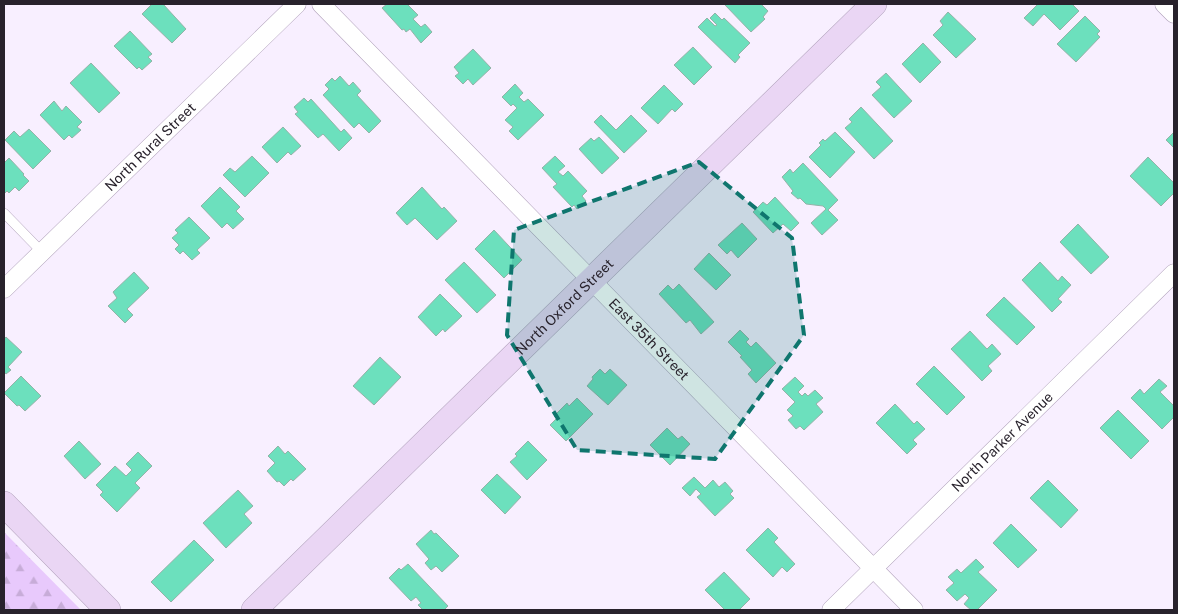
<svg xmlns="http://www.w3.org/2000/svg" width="1178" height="614" font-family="'Public Sans',sans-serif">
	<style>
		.forest { fill: url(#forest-firs) }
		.building { fill: #6ce0bd; stroke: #93b3a8 }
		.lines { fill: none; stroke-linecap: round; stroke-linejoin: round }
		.lane-casing { stroke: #b1a2bb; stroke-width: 10 }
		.street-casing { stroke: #b1a2bb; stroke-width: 19 }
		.secondary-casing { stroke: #b1a2bb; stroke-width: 26 }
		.lane { stroke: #fff; stroke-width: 9 }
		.street { stroke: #fff; stroke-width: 18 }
		.secondary { stroke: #ead6f4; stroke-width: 25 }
		.marked { fill: #0f766e; fill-opacity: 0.2; stroke: #0f766e; stroke-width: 4; stroke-dasharray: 10 6; stroke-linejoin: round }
		.labels { text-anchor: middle; stroke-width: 4.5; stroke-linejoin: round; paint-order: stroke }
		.street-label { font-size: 14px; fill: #28222c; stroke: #fff }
	</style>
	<defs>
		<pattern id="forest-firs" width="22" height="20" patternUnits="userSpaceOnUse" patternTransform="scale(1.25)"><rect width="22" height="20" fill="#e8c9fc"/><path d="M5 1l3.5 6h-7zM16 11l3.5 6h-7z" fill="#c7acd8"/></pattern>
	</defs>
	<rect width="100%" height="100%" fill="#f8efff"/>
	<path class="forest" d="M4 532 81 610H4Z"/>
	<g class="building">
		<path d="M152 4H163L186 29 172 43 142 14Z"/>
		<path d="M387 4H407L418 15 413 19 421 27 425 24 432 32 421 43 410 29 406 32 404 29 402 30 382 8Z"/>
		<path d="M727 4H761L768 11 763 17 765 19 751 32 725 5Z"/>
		<path d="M1036 4H1072L1079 11 1060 30 1044 14 1033 26 1024 18 1037 5Z"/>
		<path d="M948 12 976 39 956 58 933 35 943 25 940 21Z"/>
		<path d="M715 13 722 20 724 18 750 43 738 55 740 57 735 63 698 27 707 18 715 26 717 25 710 18Z"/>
		<path d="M1085 16 1100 31 1097 34 1100 37 1076 62 1057 44Z"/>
		<path d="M130 31 152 54 148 57 152 61 142 70 139 67 137 69 114 46Z"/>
		<path d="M923 43 941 62 920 83 902 64Z"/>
		<path d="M693 47 712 67 694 85 674 65Z"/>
		<path d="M473 49 491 68 473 85 468 79 463 84 455 76 459 73 454 67Z"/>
		<path d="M91 63 120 93 99 113 70 83Z"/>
		<path d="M886 73 912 101 894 118 872 95 881 87 876 82Z"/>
		<path d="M340 76 349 86 353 82 361 91 357 95 381 121 369 133 359 123 354 128 323 95 329 89 325 85 332 78 335 81Z"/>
		<path d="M515 84 523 93 519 97 524 102 528 99 544 115 518 140 509 131 513 127 505 120 517 108 513 104 511 106 502 97Z"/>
		<path d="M664 85 683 104 675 112 672 109 658 124 641 108Z"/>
		<path d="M304 98 308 102 311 99 341 132 344 129 352 138 339 151 323 134 318 138 295 114 298 112 294 107Z"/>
		<path d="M54 101 62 111 66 106 82 122 77 127 81 130 72 138 69 135 64 140 40 115Z"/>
		<path d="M861 107 893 141 874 159 845 128 852 122 849 119Z"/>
		<path d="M601 115 616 130 631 115 647 131 624 153 594 122Z"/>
		<path d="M283 127 301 146 291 155 288 152 277 163 262 147Z"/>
		<path d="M29 129 51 151 33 169 5 140 14 131 20 137Z"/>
		<path d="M835 132 855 152 830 178 809 157 821 145 819 143 823 139 825 141Z"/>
		<path d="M1174 132V148L1166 140Z"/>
		<path d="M599 137 619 158 602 174 579 149 591 138 594 141Z"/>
		<path d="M252 156 269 173 245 197 223 175 230 168 235 172Z"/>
		<path d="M555 156 565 166 558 172 563 176 568 171 587 191 582 196 586 201 577 209 574 205 572 207 553 187 557 184 542 168Z"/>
		<path d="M1148 157 1174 183V193L1161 206 1130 176Z"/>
		<path d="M9 158 24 174 23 175 29 181 19 191 15 187 9 193 7 191 4 194V163Z"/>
		<path d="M803 163 838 200 828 210 838 220 822 235 811 223 826 209 823 206 806 204 800 198 798 199 791 193 793 191 782 177 790 169 793 173Z"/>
		<path d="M220 187 240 207 236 211 244 219 233 229 227 223 222 228 201 206Z"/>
		<path d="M422 187 442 209 444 207 457 221 437 240 415 218 407 225 396 213Z"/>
		<path d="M775 197 799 223 791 231 783 224 773 233 753 212 763 202 767 205Z"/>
		<path d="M189 217 210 238 197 250 200 253 192 260 183 251 180 254 175 249 179 245 172 238 178 233 175 230Z"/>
		<path d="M742 223 757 239 738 258 731 250 727 254 718 245Z"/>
		<path d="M1078 224 1109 257 1091 274 1060 242Z"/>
		<path d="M494 230 522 260 504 278 475 249Z"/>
		<path d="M709 253 731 275 716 290 694 269Z"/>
		<path d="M464 262 496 295 477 313 445 280Z"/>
		<path d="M1040 262 1058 281 1062 276 1071 285 1058 299 1062 302 1052 312 1022 280Z"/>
		<path d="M134 272 149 288 127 309 133 315 125 323 108 306 117 298 113 292Z"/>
		<path d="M679 284 714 322 701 334 690 320 686 323 659 294 668 285 673 290Z"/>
		<path d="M440 294 462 316 445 332 443 329 436 336 418 317Z"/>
		<path d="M1004 297 1035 327 1017 345 986 315Z"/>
		<path d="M740 330 749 339 746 342 751 347 756 342 776 363 756 383 748 374 752 370 740 357 742 356 728 342Z"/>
		<path d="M970 331 987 349 992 344 1001 354 988 366 992 371 982 381 951 349Z"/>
		<path d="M6 337 22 352 8 367 11 370 6 374 4 372V339Z"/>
		<path d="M380 357 401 377 374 405 353 386Z"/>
		<path d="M934 366 965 397 947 415 916 384Z"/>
		<path d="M600 369 605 374 610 369 627 385 608 405 587 386 593 379 592 377Z"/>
		<path d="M21 376 41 396 25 411 19 405 17 406 4 393Z"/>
		<path d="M795 377 804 386 798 392 802 396 805 393 808 396 815 390 823 398 816 404 823 412 804 430 800 426 796 429 788 420 793 416 787 410 795 402 782 389Z"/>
		<path d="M1159 379 1167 386 1160 392 1174 406V417L1162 429 1131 398 1140 389 1144 394Z"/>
		<path d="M577 398 593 414 566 441 550 425 557 418 554 416 567 403 569 406Z"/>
		<path d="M895 404 914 424 917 421 925 429 913 440 917 444 907 454 876 423Z"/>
		<path d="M1118 410 1149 441 1131 459 1100 428Z"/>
		<path d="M667 428 678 439 682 436 690 444 670 465 650 445Z"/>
		<path d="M79 441 101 464 85 479 64 456Z"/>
		<path d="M528 441 547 460 527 480 510 462 517 456 515 454Z"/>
		<path d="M278 446 285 454 288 451 306 469 293 481 291 479 284 486 279 481 277 482 267 471 275 463 268 456Z"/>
		<path d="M138 452 152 466 135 483 140 488 117 512 100 495 103 492 96 485 115 466 126 476 132 470 126 464Z"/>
		<path d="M497 474 521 497 505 514 481 490Z"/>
		<path d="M694 477 705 488 713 480 719 487 725 482 733 491 730 494 734 498 715 516 697 497 701 494 696 489 690 496 682 488Z"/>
		<path d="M1048 480 1078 510 1061 528 1030 498Z"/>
		<path d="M238 490 253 506 244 514 252 523 226 548 203 523Z"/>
		<path d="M1011 524 1037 550 1018 568 993 543Z"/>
		<path d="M768 528 778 538 774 542 795 564 787 572 782 567 773 577 746 550Z"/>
		<path d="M431 530 434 534 436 533 459 556 442 572 436 566 431 570 425 563 429 559 416 544Z"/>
		<path d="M194 540 214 560 171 602 151 582Z"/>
		<path d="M976 559 984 567 978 572 997 590 977 610H971L964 604 969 598 965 594 957 601 946 590 954 583 948 577 957 569 961 573Z"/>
		<path d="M408 564 448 606 444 610H423L418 605 421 603 416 597 411 601 389 578 399 568 401 570Z"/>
		<path d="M724 572 750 599 739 610H725L705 590Z"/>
	</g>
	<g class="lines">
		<g class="lane-casing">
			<path id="lane" d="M4 213 42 252"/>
		</g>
		<g class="street-casing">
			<g id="street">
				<path id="s1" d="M321 4 914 610"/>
				<path d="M1164 4 1174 14"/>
				<path id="s2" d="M4 289 297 4"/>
				<path id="s3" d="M831 610 1174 273"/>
			</g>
		</g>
		<g class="secondary-casing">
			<g id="secondary">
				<path d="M4 504 108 610"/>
				<path id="s4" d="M254 610 874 4"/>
			</g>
		</g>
		<use href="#lane" class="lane"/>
		<use href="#street" class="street"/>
		<use href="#secondary" class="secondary"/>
	</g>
	<path class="marked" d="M699 162 792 238 804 335 715 459 577 450 507 335 514 230Z"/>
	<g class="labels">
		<g class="street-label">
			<text dy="5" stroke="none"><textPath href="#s2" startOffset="204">North Rural Street</textPath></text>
			<text dy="5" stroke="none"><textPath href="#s4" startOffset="434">North Oxford Street</textPath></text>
			<text dy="5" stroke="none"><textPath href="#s1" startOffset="469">East 35th Street</textPath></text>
			<text dy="5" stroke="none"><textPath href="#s3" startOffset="240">North Parker Avenue</textPath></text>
		</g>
	</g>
	<rect width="1178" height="614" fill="none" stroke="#28222c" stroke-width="10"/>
</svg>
